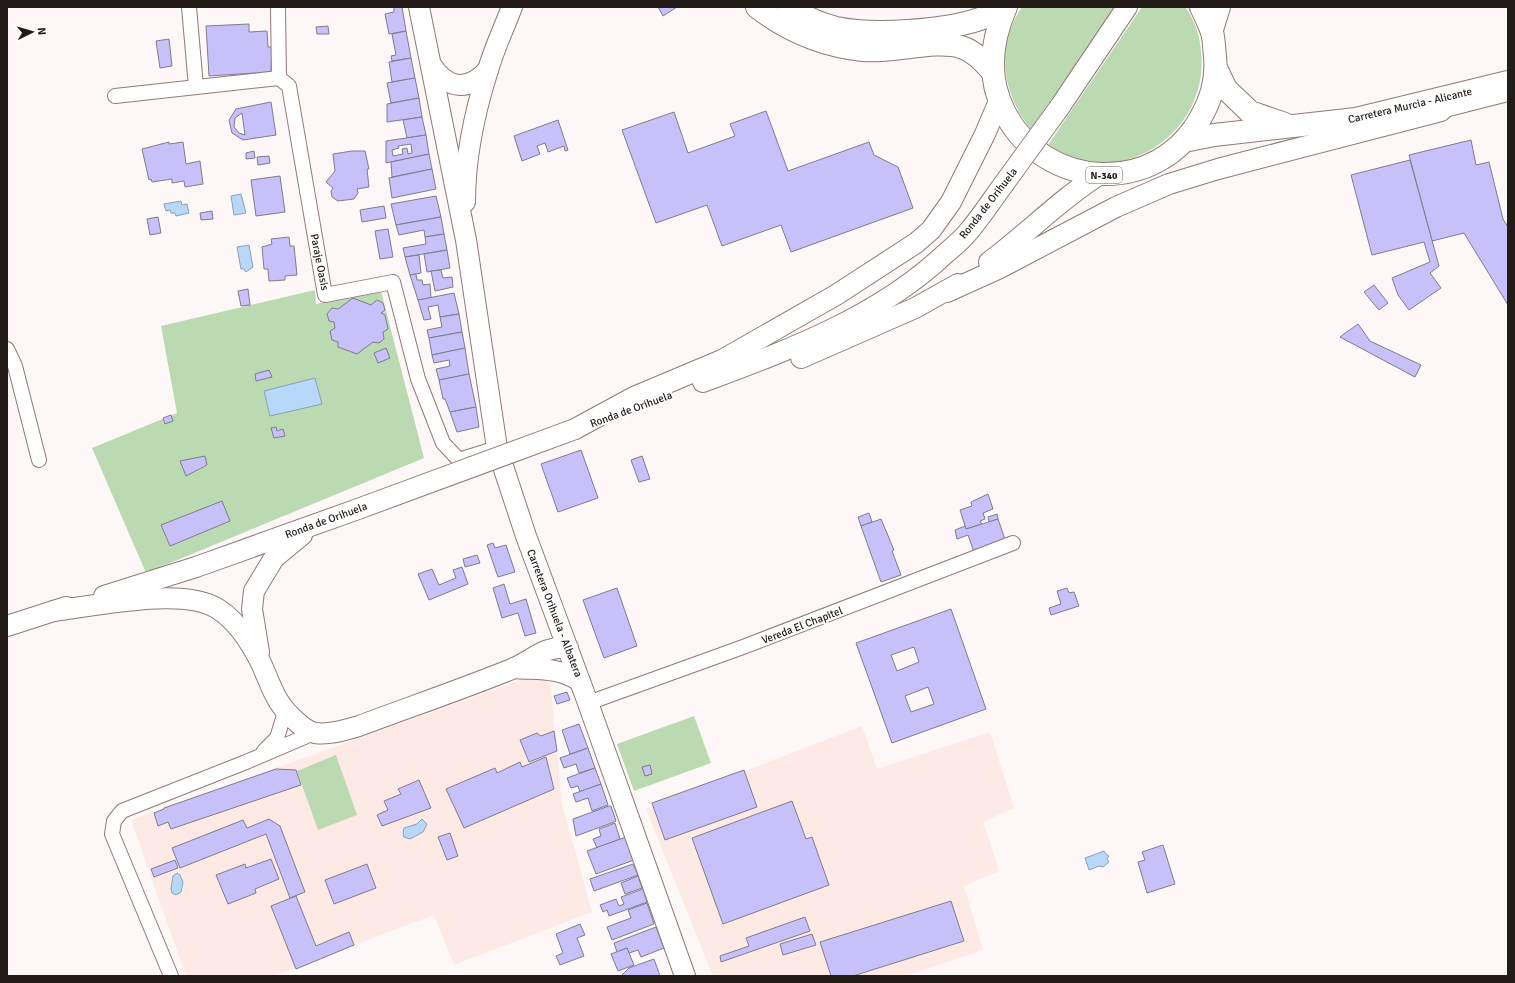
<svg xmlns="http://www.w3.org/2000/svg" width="1515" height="983" font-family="Signika,sans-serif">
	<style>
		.built { fill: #fdeae4 }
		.green { fill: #bcdab2 }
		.water { fill: #b8d8fa; stroke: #8b9fb6 }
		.building { fill: #c8c0f8; stroke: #7e7c8e; fill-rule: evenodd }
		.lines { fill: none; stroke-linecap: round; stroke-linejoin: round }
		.street-casing { stroke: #8e7a73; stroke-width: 16 }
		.secondary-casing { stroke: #8e7a73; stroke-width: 22 }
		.highway-casing { stroke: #8e7a73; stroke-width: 24 }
		.street { stroke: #fff; stroke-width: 14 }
		.secondary { stroke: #fff; stroke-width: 20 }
		.highway { stroke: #fff; stroke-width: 22 }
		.secondary-bridge-casing { stroke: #8e7a73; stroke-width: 22; stroke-linecap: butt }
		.secondary-bridge { stroke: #fff; stroke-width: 20 }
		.labels { text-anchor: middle; stroke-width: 4; stroke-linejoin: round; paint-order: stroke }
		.shield { fill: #fff; stroke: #645f5d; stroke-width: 1 }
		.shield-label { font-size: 10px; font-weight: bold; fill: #221b18 }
		.street-label { font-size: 11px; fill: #221b18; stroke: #fff }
	</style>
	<rect width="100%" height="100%" fill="#fdf8f7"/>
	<g class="built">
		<path d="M549 670 562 804 592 912 454 965 434 915 273 976H186L131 820Z"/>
		<path d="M862 726 877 769 990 732 1014 808 983 822 999 871 964 886 983 950 906 976H713L646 809Z"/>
	</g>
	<g class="green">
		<path d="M1022 7H1115L1031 129C1002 95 995 45 1022 7Z"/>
		<path d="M1142 7H1185C1195 20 1200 36 1201 52 1210 134 1117 195 1048 145Z"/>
		<path d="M315 290 316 304 381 291 424 458 146 573 92 448 177 413 161 326Z"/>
		<path d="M694 716 711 763 634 791 617 744Z"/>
		<path d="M336 755 357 815 318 830 297 771Z"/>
	</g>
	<g class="water">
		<path d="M241 194 246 213 234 215 231 196Z"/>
		<path d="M181 201 182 205 187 204 189 213 176 216 175 213H171L170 210 166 211 164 204Z"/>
		<path d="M249 245 253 267 246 272 244 269H241L237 247Z"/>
		<path d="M315 378 322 404 270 416 264 391Z"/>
		<path d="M422 819 427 824 423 832 410 839 404 837 403 833 404 828 417 824Z"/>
		<path d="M1104 851 1106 854 1109 856 1107 859 1109 862 1103 867 1099 866 1089 870 1085 858Z"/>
		<path d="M177 873 180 875 183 882 181 892 176 895 172 893 171 889 173 876Z"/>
	</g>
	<g class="building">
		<path d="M394 7H402L406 31 389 34 385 14 394 12Z"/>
		<path d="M658 7H677L663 16Z"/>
		<path d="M249 24V32L267 31 268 47H272L271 72 209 76 206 26Z"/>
		<path d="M328 26 329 34H317L316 27Z"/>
		<path d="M406 31 411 58 392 61 391 56 396 55 392 34Z"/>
		<path d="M169 39 172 66 160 68 156 41Z"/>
		<path d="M411 58 415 78 392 82 389 62Z"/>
		<path d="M415 78 419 98 391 103 387 83Z"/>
		<path d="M419 98 422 117 387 122V104Z"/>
		<path d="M271 102 276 135 243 140 232 133 229 120 236 109ZM242 113 245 135 239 133 234 127 235 118Z"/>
		<path d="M766 111 788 171 869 142 874 155 898 167 913 208 791 252 781 225 722 246 707 205 656 223 622 130 674 112 688 153 735 136 730 124Z"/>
		<path d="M422 117 426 135 407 138 403 120Z"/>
		<path d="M558 120 568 150 565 151 564 146 548 152 545 143 537 146 540 154 522 161 514 136Z"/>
		<path d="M426 135 429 154 386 163V141ZM411 144 412 153 408 154 407 148 402 149 403 154 393 156 392 150 399 148 398 146Z"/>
		<path d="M1471 140 1476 165 1489 162 1503 219 1508 227V305L1464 233 1432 241 1409 155Z"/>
		<path d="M169 142V144L183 142 186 164 200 161 203 184 185 187 184 181 172 183V179L152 182 151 179 149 180 142 149Z"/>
		<path d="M254 151 255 158 246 159V153Z"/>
		<path d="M352 151H365L369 169H367L369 187 357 189 358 193 354 199 338 201 332 197 331 191 333 188 326 182 335 171 333 154Z"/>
		<path d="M429 154 432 169 392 177 391 162Z"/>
		<path d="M269 156 270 163 258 165 257 157Z"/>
		<path d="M1410 160 1439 266 1430 273 1441 288 1409 310 1398 295 1392 278 1430 262 1424 242 1372 255 1351 175Z"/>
		<path d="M432 169 436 189 392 198 389 178Z"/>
		<path d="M280 176 285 212 256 216 251 180Z"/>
		<path d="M436 196 441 217 396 225 391 204Z"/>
		<path d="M384 206 386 218 362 222 360 210Z"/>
		<path d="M212 211 213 219 201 220 200 213Z"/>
		<path d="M158 217 161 233 150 235 147 219Z"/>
		<path d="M441 217 444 234 425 237 424 230 399 235 396 225Z"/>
		<path d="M388 229 393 257 380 259 375 231Z"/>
		<path d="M444 234 447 250 405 257 403 248 426 244 425 237Z"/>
		<path d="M289 237 290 246H294L297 275 285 276V280L269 281 268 269H264L262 247 272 244 271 239Z"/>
		<path d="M447 250 450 268 427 272 424 254Z"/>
		<path d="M419 255 421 273 410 275 405 257Z"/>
		<path d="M441 270 443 278 452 277 453 287 435 291 431 271Z"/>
		<path d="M416 274 417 280H422L423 285 430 284 431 298 418 300 410 275Z"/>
		<path d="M1374 285 1388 303 1379 310 1364 292Z"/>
		<path d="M248 289 250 305 241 306 238 291Z"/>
		<path d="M454 293 459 314 440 317 438 305 428 307 431 319 424 320 418 300Z"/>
		<path d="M353 298 371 305 377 300 383 303 385 310 381 313 385 315 388 329 383 332 384 339 379 343 373 342 357 354 338 347V342L332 340 330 331 335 328 334 322 329 321 327 314 332 308 338 309Z"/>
		<path d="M459 314 462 332 429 338 427 330 442 327 440 317Z"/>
		<path d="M1358 324 1370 341 1421 365 1415 377 1340 337Z"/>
		<path d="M462 332 465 348 432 355 429 338Z"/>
		<path d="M386 348 390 358 378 363 374 353Z"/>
		<path d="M465 348 469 374 439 380 436 369 450 366 449 360 434 363 432 355Z"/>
		<path d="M269 370 272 377 256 381 255 374Z"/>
		<path d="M469 374 476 407 450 412 445 399H443L439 380Z"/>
		<path d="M476 407 479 427 457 432 450 412Z"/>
		<path d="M171 415 173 421 165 424 163 418Z"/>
		<path d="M276 427 277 431 283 429 285 436 274 438 271 428Z"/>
		<path d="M581 450 598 498 558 512 541 464Z"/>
		<path d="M205 456 207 465 186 476 180 461Z"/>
		<path d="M642 456 650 479 639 482 631 460Z"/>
		<path d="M988 494 993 509 983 513 985 519 980 521 982 524 966 529 960 510 972 506 971 502Z"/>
		<path d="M222 501 230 521 170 546 161 525Z"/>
		<path d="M869 513 872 522 861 526 858 517Z"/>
		<path d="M997 514 998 519 989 522 988 517Z"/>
		<path d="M881 519 894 550 892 551 901 575 881 582 861 526Z"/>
		<path d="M998 519 1006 542 974 552 968 535 957 539 955 530 965 526 966 529Z"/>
		<path d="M493 543 495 548 506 545 515 572 498 577 487 545Z"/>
		<path d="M477 555 480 563 465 567 463 559Z"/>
		<path d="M462 567 468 584 429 600 418 574 432 569 439 585 456 578 453 570Z"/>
		<path d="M504 584 510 604 526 599 536 633 525 636 518 613 502 618 493 588Z"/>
		<path d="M617 588 637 646 604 658 583 600Z"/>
		<path d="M1067 588 1069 593 1074 592 1079 606 1051 615 1049 608 1061 604 1057 591Z"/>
		<path d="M951 609 986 709 892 743 856 643ZM914 647 919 662 897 671 891 655ZM928 687 934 704 911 712 905 696Z"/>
		<path d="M567 692 570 700 557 704 554 696Z"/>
		<path d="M579 724 588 748 570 754 562 730Z"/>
		<path d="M554 731 557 751 529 762 520 740 537 733 541 736Z"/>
		<path d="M588 748 595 768 579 773 576 764 564 768 560 758Z"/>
		<path d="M546 757 554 789 464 828 446 789 495 768 497 773 520 762 522 767Z"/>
		<path d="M650 765 652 774 645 776 642 767Z"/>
		<path d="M595 768 601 784 580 792 578 786 571 788 567 778Z"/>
		<path d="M276 769 296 770 301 785 171 829 168 822 158 826 154 813 164 809V808Z"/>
		<path d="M744 770 757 807 665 840 652 803Z"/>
		<path d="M419 780 431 808 382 826 377 815 388 810 384 801 401 794 398 789Z"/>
		<path d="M601 784 608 805 592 811 588 798 576 802 573 794Z"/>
		<path d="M792 801 806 839 812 837 829 885 723 924 692 838Z"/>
		<path d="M609 806H611L616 821 614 822 576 836 573 819Z"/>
		<path d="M269 819 280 826 305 892 290 898 266 834 180 868 172 848 243 820 247 828Z"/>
		<path d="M615 823 620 839 597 848 593 839 601 836 599 829Z"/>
		<path d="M450 833 458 856 447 860 438 837Z"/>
		<path d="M626 837 634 860 596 874 587 851Z"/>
		<path d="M1163 845 1175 884 1147 893 1138 862 1145 860 1142 852Z"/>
		<path d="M271 859 279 879 255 889 256 893 228 904 216 875 245 864 246 868Z"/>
		<path d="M175 860 178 868 154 877 151 869Z"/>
		<path d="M367 864 376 888 334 904 325 880Z"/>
		<path d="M633 864 638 875 594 891 590 879Z"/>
		<path d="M638 876 642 888 625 894 621 883Z"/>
		<path d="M643 889 647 902 609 916 607 910 603 912 600 905 616 899 619 906 624 904 621 897Z"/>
		<path d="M296 896 316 946 349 932 354 945 296 969 271 906Z"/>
		<path d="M951 901 964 941 853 976H831L820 942Z"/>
		<path d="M647 903 654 924 612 940 607 927 631 918 628 910Z"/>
		<path d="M805 917 810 931 721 962 720 956 749 946 746 938Z"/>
		<path d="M580 924 585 935 577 938 584 956 560 965 556 956 563 953 556 934Z"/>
		<path d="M656 927 664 948 641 957 638 950 629 953 627 948 617 952 614 943Z"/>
		<path d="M812 934 816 945 783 955 780 944Z"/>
		<path d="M627 948 634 965 618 971 611 954Z"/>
		<path d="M654 959 660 976H621L629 968Z"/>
	</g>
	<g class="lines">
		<g class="street-casing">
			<g id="street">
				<path d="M189 7 196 87"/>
				<path d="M278 7 279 78 289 86 325 295 393 282 418 379 443 443 459 460 497 448"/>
				<path d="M115 96 279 78"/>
				<path d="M1441 111 1508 94"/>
				<path d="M7 349 15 366 39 460"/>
				<path d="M588 703 743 647 1013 543"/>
				<path d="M264 751 277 738 285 712"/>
				<path d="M171 976 112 834 114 821 122 811 246 762 314 733"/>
			</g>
		</g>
		<g class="secondary-casing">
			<g id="secondary">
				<path d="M419 7 466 240 497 448 526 536 588 703 685 976"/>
				<path d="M1212 33 1220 7"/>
				<path d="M432 66C448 90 469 91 488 70"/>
				<path d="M1059 108 1127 7"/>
				<path d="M465 202C465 158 475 111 488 70 494 49 504 28 512 7"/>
				<path d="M989 262C1027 234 1059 200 1099 175"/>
				<path d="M947 292 998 269 1116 207 1169 184 1218 169 1441 111 1455 95"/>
				<path d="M801 358 915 308 958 284"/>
				<path d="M703 382C788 350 877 318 945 254 953 247 962 240 969 231 981 217 992 200 1003 185"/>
				<path d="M575 429 634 397 722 360 836 295 916 243 931 230 951 202 985 134 999 101"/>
				<path d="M104 596 196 567 358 509"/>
				<path d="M54 611C95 606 184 586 218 609 237 621 251 643 261 663 272 687 275 704 297 722 301 726 308 731 315 733 330 735 345 730 359 726 410 707 462 689 512 669 532 661 544 645 568 648"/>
				<path d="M7 626 66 607"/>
				<path d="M259 652 252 609 254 591 274 558 302 535"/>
				<path d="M514 668C541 670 557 667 580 681"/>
			</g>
		</g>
		<g class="highway-casing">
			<g id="highway">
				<path d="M757 7C788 31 824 46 863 50 891 53 936 39 961 47 974 51 983 61 992 71"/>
				<path d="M789 7C803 16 820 24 836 28 873 36 944 31 980 19 988 16 997 11 1005 7"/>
				<path d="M1006 7C991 41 987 77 1004 111 1043 191 1158 197 1201 117 1212 98 1217 77 1215 56 1214 48 1214 39 1212 32 1209 24 1205 15 1201 7"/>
				<path d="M1216 68 1226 89 1250 112 1285 124"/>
				<path d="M1184 141 1214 135 1356 119 1508 82"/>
			</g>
		</g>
		<use href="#street" class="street"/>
		<use href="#secondary" class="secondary"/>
		<use href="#highway" class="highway"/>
		<g class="secondary-bridge-casing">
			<g id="secondary-bridge">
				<path d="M1003 185 1059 108"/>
				<path d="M358 509 575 429"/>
			</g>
		</g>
		<use href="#secondary-bridge" class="secondary-bridge"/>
	</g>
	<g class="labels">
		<rect class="shield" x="1086" y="167" width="36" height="16" rx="3"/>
		<g class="shield-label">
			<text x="1104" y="179">N-340</text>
		</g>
		<g class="street-label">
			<text transform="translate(1410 105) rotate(-13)" y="4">Carretera Murcia - Alicante</text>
			<text transform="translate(988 203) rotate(-52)" y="4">Ronda de Orihuela</text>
			<text transform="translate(320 262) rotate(79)" y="4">Paraje Oasis</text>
			<text transform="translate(631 409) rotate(-20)" y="4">Ronda de Orihuela</text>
			<text transform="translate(326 520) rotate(-20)" y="4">Ronda de Orihuela</text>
			<text transform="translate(555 613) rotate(69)" y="4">Carretera Orihuela - Albatera</text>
			<text transform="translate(802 625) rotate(-21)" y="4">Vereda El Chapitel</text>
		</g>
	</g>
	<rect width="1515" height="983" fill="none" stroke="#221b18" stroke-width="16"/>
	<g transform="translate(32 32) rotate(85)" stroke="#ffffff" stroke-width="3" paint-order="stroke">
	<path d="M0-3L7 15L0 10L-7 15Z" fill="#221b18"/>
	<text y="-6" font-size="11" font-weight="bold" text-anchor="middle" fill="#221b18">N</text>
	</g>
</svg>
